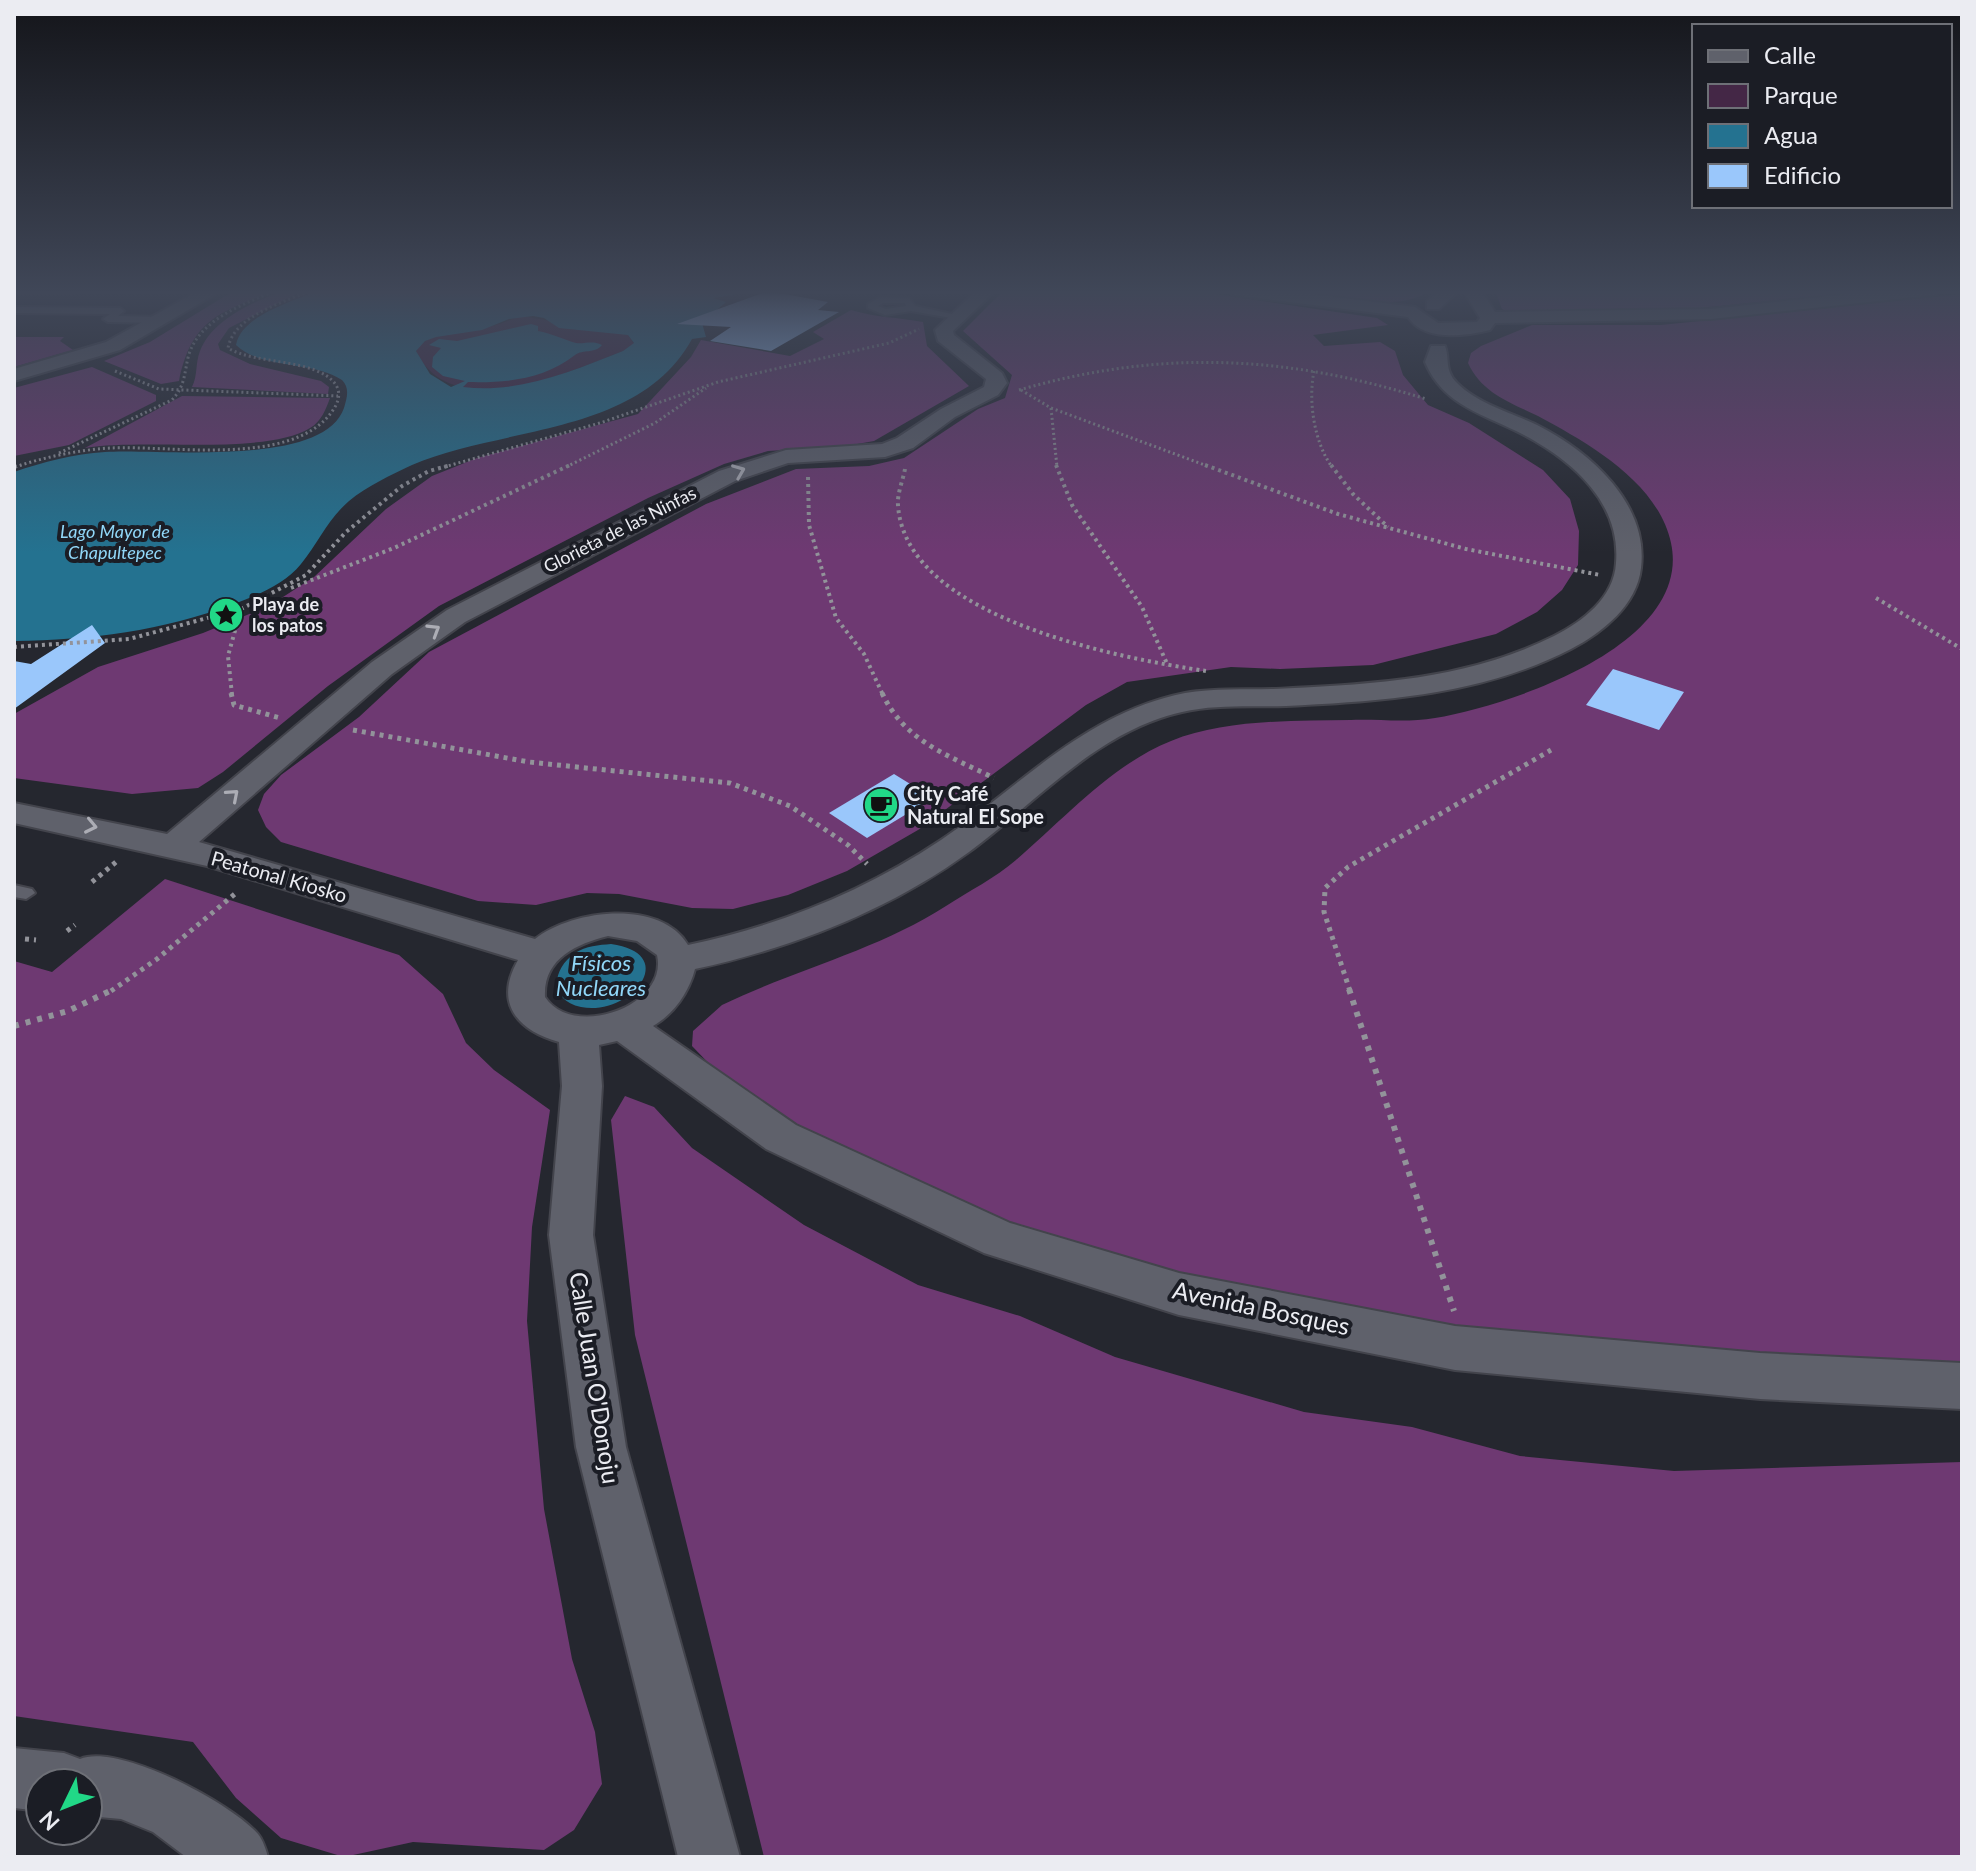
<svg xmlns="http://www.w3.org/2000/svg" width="1976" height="1871" font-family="Lato,sans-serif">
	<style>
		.green { fill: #442746 }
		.forest { fill: #6e3972 }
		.water { fill: #247290; fill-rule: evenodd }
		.building { fill: #9ac7fb }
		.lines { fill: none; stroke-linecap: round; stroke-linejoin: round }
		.lane-casing { stroke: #43444c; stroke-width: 4 }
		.street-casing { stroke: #43444c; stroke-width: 4 }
		.path-far3 { stroke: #92939a; stroke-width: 3; stroke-dasharray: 2 3; stroke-linecap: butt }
		.path-far2 { stroke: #92939a; stroke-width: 4; stroke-dasharray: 3 4; stroke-linecap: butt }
		.path-far1 { stroke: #92939a; stroke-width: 5; stroke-dasharray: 4 5; stroke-linecap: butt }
		.path { stroke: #92939a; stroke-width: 6; stroke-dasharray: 5 7; stroke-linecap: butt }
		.lane { fill: #5f616b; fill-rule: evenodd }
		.street { fill: #5f616b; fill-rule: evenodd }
		.oneway { stroke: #acadb5 }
		.labels { text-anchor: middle; stroke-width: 8; stroke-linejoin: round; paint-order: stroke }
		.far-street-label { font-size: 18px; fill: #ebecf2; stroke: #1b1d25 }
		.far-water-label { font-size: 18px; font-style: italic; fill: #91d7f8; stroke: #1b1d25 }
		.far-poi-label { font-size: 18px; font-weight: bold; fill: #ebecf2; stroke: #1b1d25; text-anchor: start }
		.poi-label { font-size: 20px; font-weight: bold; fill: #ebecf2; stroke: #1b1d25; text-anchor: start }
		.street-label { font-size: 20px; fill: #ebecf2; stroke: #1b1d25 }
		.water-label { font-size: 22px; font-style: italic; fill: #91d7f8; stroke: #1b1d25 }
		.near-street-label { font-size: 24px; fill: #ebecf2; stroke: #1b1d25 }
	</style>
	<rect width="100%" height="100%" fill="#25272f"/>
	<path class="green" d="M522 316 628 335 634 344 623 351C567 373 451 425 416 351 427 329 471 332 492 326 502 324 511 319 522 316Z"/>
	<g class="forest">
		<path d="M235 290H275C220 313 192 318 179 381L161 384 104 361 150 342Z"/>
		<path d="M285 290H304L229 328 218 344 220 350 250 364 321 381 329 387 328 394 192 387C198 375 195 364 200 351 213 318 254 302 285 290Z"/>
		<path d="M1004 290H1187L1377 318 1388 325 1313 335 1324 346 1380 342 1395 351 1403 375 1428 405 1469 423 1543 470 1570 499 1579 531 1578 565 1562 590 1537 612 1496 634 1373 665 1280 669 1231 667 1127 682 1086 705 918 830 847 871 788 895 733 909 692 908 619 894 587 893 536 905 478 901 281 842 266 827 258 810 264 794 281 775 359 717 429 652 706 504 796 469 869 466 904 458 978 409 1005 398 1012 375 963 331Z"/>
		<path d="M1268 290H1429C1403 316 1303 294 1268 290Z"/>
		<path d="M1495 290H1876L1679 310 1511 313 1502 309Z"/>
		<path d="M1962 294V1373L1426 1332 1247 1296 1042 1236 888 1175 806 1132 718 1073 692 1046 693 1031 722 1005C794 970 878 950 946 906 969 891 995 878 1016 860 1064 819 1111 765 1171 741 1225 719 1293 721 1351 720 1379 719 1407 723 1435 718 1511 705 1693 645 1671 543 1658 482 1588 443 1538 416 1509 402 1482 393 1468 363L1471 353 1481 346 1532 325H1661Z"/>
		<path d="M851 310C877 318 897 317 923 322L927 346 969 386 874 441 846 446 768 451 724 464 648 498 439 606 328 686 223 772 198 788 132 794 14 778V714L98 667 203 633 269 606 314 577 386 509 432 476 477 458 638 414 691 357 701 340 790 356 824 339 813 332Z"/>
		<path d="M14 337H64L60 341 73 350 14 367Z"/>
		<path d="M92 367 156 395V401L69 445 14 456V388Z"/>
		<path d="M182 396 330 398C326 409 321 422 310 428 264 456 144 438 85 448Z"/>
		<path d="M165 879 399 955 443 994 466 1043 494 1070 550 1110 532 1227 527 1321 544 1509 572 1659 595 1732 602 1784 574 1830 544 1850 413 1842 344 1857 281 1838 236 1798 193 1742 14 1716V961L52 972Z"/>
		<path d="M625 1096 654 1107 692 1148 804 1225 918 1285 1020 1316 1115 1357 1304 1412 1412 1427 1520 1456 1674 1471 1962 1462V1857H764L635 1335 611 1120Z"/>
	</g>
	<g class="water">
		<path d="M319 290H762L713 298 726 302 702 323 706 337 692 339C639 436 502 426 412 465 391 475 367 486 349 501 328 519 318 543 301 564 285 584 258 595 234 604 162 631 91 640 14 641V472C43 462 74 454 105 452 156 448 323 469 344 408 347 398 350 388 342 380 311 360 262 370 236 345 241 315 295 301 319 290ZM533 316 544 318 559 328 628 335 634 343 623 351C572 371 519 394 463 387L468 382C508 383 544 379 575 355 583 349 595 354 602 345 592 340 586 344 576 343 567 341 551 333 538 331V326L531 324 457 341 439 339 429 345 441 348 433 357 432 367 443 376 465 381 451 387 430 374 416 351 425 341 436 337 482 330 509 319Z"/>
		<path d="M611 944C682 954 630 1017 581 1007 548 1000 552 969 575 953 586 946 599 945 611 944Z"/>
	</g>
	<g class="building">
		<path d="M768 291 828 302 818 310 839 312 771 351 710 341 731 327 677 324Z"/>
		<path d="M92 625 105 643 14 709V661L31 664Z"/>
		<path d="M1613 669 1684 692 1659 730 1586 705Z"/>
		<path d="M894 774 933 798 867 838 829 813Z"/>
	</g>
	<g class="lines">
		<g class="lane-casing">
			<g id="lane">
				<path d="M14 290H78L74 293H14Z"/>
				<path d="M881 297 909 298 915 306 961 316 957 319 911 311 885 315 868 308V304ZM883 303H905L906 306 886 309 878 306Z"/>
				<path d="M14 307 120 308 124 311 118 316 162 317 167 320 162 323 108 322 103 319 110 314 14 313Z"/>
				<path d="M14 885 32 889 35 893 26 899 14 897Z"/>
			</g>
		</g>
		<g class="street-casing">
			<g id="street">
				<path d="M200 290H222L120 350 14 381V369L106 342Z"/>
				<path d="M977 290H996L953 331 954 335 1002 373 1007 383 998 395 955 417 913 448 885 457 788 463 735 481 465 622 392 674 199 842 535 939C571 910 660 898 688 945 778 926 863 892 941 840 1022 785 1085 713 1185 693 1214 688 1244 690 1273 689 1370 684 1464 681 1554 636 1582 622 1614 598 1616 563 1621 503 1573 461 1524 435 1486 415 1443 406 1425 362L1431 346H1445C1450 359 1444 370 1457 383 1478 404 1510 412 1537 425 1589 451 1649 503 1641 568 1637 605 1602 633 1571 649 1482 695 1385 701 1286 706 1252 707 1216 704 1182 712 1097 731 1037 802 969 852 888 911 792 948 695 969 689 992 674 1014 653 1026L796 1125 1010 1223 1179 1273 1455 1326 1760 1353 1962 1363V1409L1760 1399 1455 1370 1179 1315 984 1253 766 1149 617 1041 599 1045 602 1086 593 1235 626 1447 740 1857H678L576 1447 549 1235 562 1086 559 1042C516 1030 494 1002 518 960L207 866 14 823V803L167 834 372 662 447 610 719 471 786 450 882 444 897 438 941 409 984 387 986 379 938 341 935 330ZM608 936 637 941 657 955C669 1006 573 1040 545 997 543 959 576 944 608 936Z"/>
				<path d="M1226 290H1278L1415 307 1438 323 1477 322 1480 318 1463 290H1481L1495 312 1711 309 1885 290H1942L1933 295 1711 319 1495 323 1490 330C1466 336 1424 342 1408 317L1235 295Z"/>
				<path d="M1440 290H1459L1439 309H1427V301Z"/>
				<path d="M14 1748 64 1753 80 1759C119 1743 231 1803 258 1834 263 1840 266 1850 268 1857H186L153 1832 121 1819 88 1816V1783H40V1811L14 1808Z"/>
			</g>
		</g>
		<g class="path-far3">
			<path d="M115 371 159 389 338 396"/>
			<path d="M1314 371C1308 401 1314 442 1332 467"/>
			<path d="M1019 390C1161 349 1286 355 1426 399"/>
			<path d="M1021 390 1051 408 1057 467"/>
			<path d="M1051 408 1210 467"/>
			<path d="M59 453 172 400C186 385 184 372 189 354 201 318 246 303 278 290"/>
			<path d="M15 467C45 457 78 450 110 448 171 445 290 467 331 413 337 405 342 395 336 385 318 358 255 365 228 348 234 315 285 302 312 290"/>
			<path d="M444 467 600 423 718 382 889 343 919 329"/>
			<path d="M566 467 655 423 706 388"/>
		</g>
		<g class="path-far2">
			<path d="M1056 465 1072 505 1142 607 1168 666"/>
			<path d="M1205 465 1338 514 1466 549 1600 575"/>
			<path d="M1331 465 1353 494 1388 527"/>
			<path d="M14 467 21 465"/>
			<path d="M905 469C903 480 897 494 898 505 905 618 1119 658 1206 671"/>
			<path d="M808 477 809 525 836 618 864 654 883 695"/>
			<path d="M291 588 394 548 570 465"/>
			<path d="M1876 598 1962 649"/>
			<path d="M14 647 129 639 241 609 306 575 346 532 402 486 429 471 451 465"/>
			<path d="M232 695 228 656 241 609"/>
		</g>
		<g class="path-far1">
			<path d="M231 693 234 705 280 718"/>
			<path d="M882 693C905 742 948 755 994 778"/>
			<path d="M353 730 529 762 730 783 790 806 848 845 867 864"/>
			<path d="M92 882 116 862"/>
			<path d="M67 931 75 925"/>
			<path d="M25 939 36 940"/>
			<path d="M111 991 157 959 236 893"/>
			<path d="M1350 991 1324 912 1325 888 1348 867 1551 750"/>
		</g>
		<g class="path">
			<path d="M1349 989 1454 1311"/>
			<path d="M14 1026 68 1011 114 989"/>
		</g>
		<use href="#lane" class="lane"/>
		<use href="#street" class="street"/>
	</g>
	<defs><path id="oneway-chevron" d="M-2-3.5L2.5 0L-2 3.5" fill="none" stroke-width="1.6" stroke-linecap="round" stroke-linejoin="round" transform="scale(2)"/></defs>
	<g class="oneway">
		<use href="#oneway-chevron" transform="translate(739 471) rotate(-22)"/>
		<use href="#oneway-chevron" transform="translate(434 630) rotate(-32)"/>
		<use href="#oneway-chevron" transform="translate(233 795) rotate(-41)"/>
		<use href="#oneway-chevron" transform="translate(91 826) rotate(12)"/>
	</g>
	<linearGradient id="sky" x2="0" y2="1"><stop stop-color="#14151a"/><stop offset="0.53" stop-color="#404758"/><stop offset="1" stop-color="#404758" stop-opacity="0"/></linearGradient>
	<rect width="1976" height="552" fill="url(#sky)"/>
	<defs>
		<g id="sight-disc" transform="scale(1.8)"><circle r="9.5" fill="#21d887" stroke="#1b1d25"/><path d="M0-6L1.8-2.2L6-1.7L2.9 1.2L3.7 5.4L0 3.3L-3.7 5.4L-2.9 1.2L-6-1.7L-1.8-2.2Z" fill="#111"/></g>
		<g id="cafe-disc" transform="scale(1.8)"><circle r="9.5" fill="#21d887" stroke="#1b1d25"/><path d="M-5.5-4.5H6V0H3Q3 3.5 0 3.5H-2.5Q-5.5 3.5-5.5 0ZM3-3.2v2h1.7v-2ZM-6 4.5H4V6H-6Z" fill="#111"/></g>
	</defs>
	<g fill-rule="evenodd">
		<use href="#sight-disc" x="226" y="615"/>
		<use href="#cafe-disc" x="881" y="805"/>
	</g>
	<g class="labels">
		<g class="far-street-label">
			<text transform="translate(620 530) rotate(-27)" y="6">Glorieta de las Ninfas</text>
		</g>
		<g class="far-water-label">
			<text x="115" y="538">Lago Mayor de<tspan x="115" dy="21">Chapultepec</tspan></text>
		</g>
		<g class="far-poi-label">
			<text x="252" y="611">Playa de<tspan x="252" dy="21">los patos</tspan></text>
		</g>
		<g class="poi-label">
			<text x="907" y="801">City Café<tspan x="907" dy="23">Natural El Sope</tspan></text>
		</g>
		<g class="street-label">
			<text transform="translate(279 877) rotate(16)" y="7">Peatonal Kiosko</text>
		</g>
		<g class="water-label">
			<text x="601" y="971">Físicos<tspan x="601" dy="25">Nucleares</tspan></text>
		</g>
		<g class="near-street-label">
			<text transform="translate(1261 1309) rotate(12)" y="8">Avenida Bosques</text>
			<text transform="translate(594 1378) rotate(81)" y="8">Calle Juan O'Donoju</text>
		</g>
	</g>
	<rect width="1976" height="1871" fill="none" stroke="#ebecf2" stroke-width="32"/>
	<rect x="1692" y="24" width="260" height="184" fill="#1b1d25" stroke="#6e7077" stroke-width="2"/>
	<rect x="1708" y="50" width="40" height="12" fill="#5f616b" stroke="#6e7077" stroke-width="2"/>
	<text x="1764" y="64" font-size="24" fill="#ebecf2">Calle</text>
	<rect x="1708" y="84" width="40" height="24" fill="#442746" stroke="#6e7077" stroke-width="2"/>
	<text x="1764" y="104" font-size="24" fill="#ebecf2">Parque</text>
	<rect x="1708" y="124" width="40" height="24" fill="#247290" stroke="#6e7077" stroke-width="2"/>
	<text x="1764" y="144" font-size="24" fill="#ebecf2">Agua</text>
	<rect x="1708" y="164" width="40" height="24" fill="#9ac7fb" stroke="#6e7077" stroke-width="2"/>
	<text x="1764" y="184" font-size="24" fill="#ebecf2">Edificio</text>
	<g transform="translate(64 1807) rotate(227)"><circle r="38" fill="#1b1d25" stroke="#6e7077" stroke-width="2"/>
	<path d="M0-6L14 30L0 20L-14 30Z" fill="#21d887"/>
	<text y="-12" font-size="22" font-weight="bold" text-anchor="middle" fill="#ebecf2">N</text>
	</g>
</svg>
